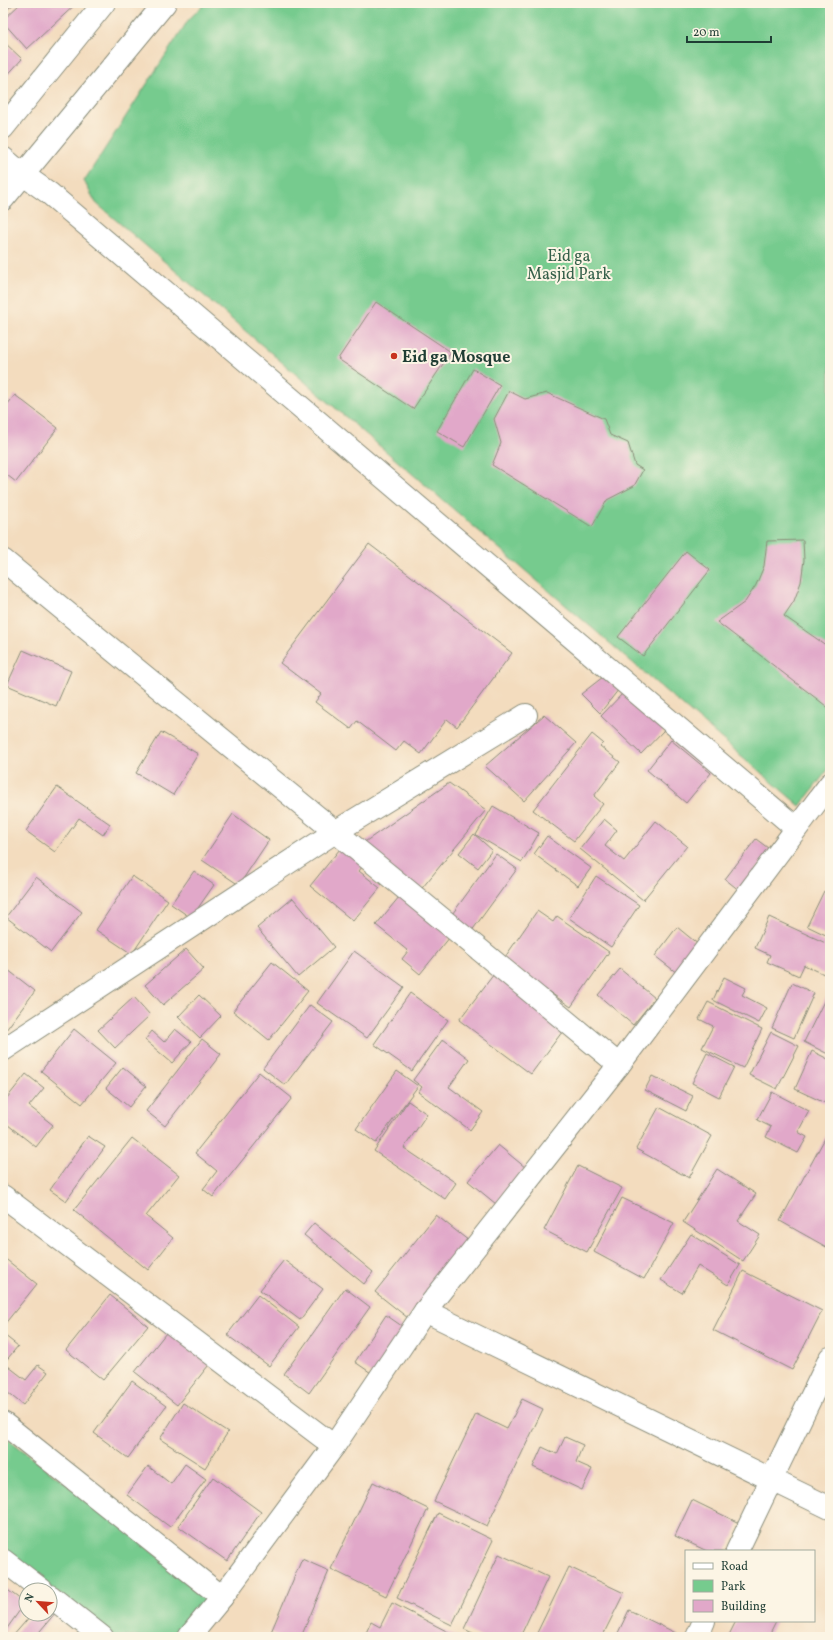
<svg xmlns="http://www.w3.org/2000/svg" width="833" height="1640" font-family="Vollkorn,serif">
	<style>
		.green { fill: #76cb8e; stroke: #4a8461 }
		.building { fill: #e1a8c9 }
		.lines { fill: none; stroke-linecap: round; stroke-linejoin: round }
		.minor-casing { stroke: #898c79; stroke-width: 24 }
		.major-casing { stroke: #898c79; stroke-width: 24 }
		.highway-casing { stroke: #898c79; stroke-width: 24 }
		.minor { stroke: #fff; stroke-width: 22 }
		.major { stroke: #fff; stroke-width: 22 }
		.highway { stroke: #fff; stroke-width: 22 }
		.poi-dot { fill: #c8321e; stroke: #fcf5e5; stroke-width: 1.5 }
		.labels { text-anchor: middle; stroke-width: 4; stroke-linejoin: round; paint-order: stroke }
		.park-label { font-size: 16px; fill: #35604a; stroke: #fcf5e5 }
		.poi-label { font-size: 16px; font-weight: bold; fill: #1f3d34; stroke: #fcf5e5; text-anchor: start }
	</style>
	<rect width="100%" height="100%" fill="#fcf5e5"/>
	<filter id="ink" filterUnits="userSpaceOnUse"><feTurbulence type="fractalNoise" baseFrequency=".025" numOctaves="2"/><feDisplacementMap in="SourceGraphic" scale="8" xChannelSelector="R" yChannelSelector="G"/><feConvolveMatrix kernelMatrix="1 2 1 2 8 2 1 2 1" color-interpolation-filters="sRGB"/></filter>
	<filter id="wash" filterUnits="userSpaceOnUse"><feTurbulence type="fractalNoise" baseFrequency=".012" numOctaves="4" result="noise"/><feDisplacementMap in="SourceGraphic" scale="16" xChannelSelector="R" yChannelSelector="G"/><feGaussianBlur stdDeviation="0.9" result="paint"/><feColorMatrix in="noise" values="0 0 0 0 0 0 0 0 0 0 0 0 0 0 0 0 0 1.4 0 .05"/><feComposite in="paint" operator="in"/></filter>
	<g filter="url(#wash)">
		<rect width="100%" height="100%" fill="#f3dcbe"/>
		<g class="green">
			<path d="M206 3H830V767L800 806 96 203 84 181 189 19Z"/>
			<path d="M3 1435 210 1595 177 1637H114L3 1550Z"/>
		</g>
		<g id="blocks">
			<g class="building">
				<path d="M3 3H15L3 13Z"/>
				<path d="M21 3H77L27 49 3 22V20Z"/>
				<path d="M3 41 22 59 3 80Z"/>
				<path d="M376 302 451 352 413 409 338 359Z"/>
				<path d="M473 369 500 385 464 447 437 431Z"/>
				<path d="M509 391 525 399 547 393 604 419 610 435 628 443 635 465 643 470 634 486 607 500 592 527 492 465 501 443 494 419Z"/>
				<path d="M15 395 58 428 16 482 3 472V410Z"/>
				<path d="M803 540 804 560 801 582 794 601 784 616 830 648V709L717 622 745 602 756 585 764 566 767 541Z"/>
				<path d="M369 544 512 653 457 727 447 719 421 754 404 741 396 751 357 721 351 729 315 702 321 694 280 663Z"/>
				<path d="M686 551 710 570 643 656 618 637Z"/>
				<path d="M23 650 71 671 56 706 7 685Z"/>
				<path d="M603 677 619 689 600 713 581 694Z"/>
				<path d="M624 692 664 730 641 754 601 716Z"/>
				<path d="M544 715 576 743 524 801 485 766Z"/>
				<path d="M161 732 198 754 173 795 136 773Z"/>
				<path d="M592 734 603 743 600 746 620 762 594 796 603 804 574 841 533 810Z"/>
				<path d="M671 740 711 773 686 803 647 770Z"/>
				<path d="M449 783 486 810 418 893 359 846Z"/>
				<path d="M57 787 110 824 103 835 79 818 55 852 26 831Z"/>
				<path d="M493 806 539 833 522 862 476 835Z"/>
				<path d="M233 814 269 840 239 885 202 860Z"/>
				<path d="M604 819 617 830 605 846 624 861 656 821 687 846 643 900 580 849Z"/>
				<path d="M474 834 492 850 478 868 459 853Z"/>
				<path d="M547 836 591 868 578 886 534 854Z"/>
				<path d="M756 839 772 851 740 891 725 879Z"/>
				<path d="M344 844 366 862 359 871 380 888 353 921 310 886Z"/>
				<path d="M496 854 517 869 471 932 450 917Z"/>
				<path d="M194 871 214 885 191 918 171 904Z"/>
				<path d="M132 876 168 900 132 954 96 930Z"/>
				<path d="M596 876 639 905 611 947 569 918Z"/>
				<path d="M36 877 82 912 51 952 6 917Z"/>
				<path d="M404 891 450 937 420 974 402 959 408 951 376 925Z"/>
				<path d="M824 891 830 894V937L807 926Z"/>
				<path d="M293 898 334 947 298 977 257 928Z"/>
				<path d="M537 911 553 922 557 916 609 952 571 1007 503 960Z"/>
				<path d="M769 917 830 945V961L824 974 804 965 799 976 767 962 770 955 755 948Z"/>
				<path d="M677 927 699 945 677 973 655 956Z"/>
				<path d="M186 949 204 969 163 1005 145 985Z"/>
				<path d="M354 951 404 987 367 1038 317 1003Z"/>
				<path d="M272 962 308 991 269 1040 233 1011Z"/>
				<path d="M3 966 35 991 3 1034Z"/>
				<path d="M620 969 655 998 633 1025 598 995Z"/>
				<path d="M494 974 565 1028 531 1074 459 1020Z"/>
				<path d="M724 977 746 988 742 995 767 1008 759 1023 713 1000Z"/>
				<path d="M792 983 814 993 794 1038 772 1028Z"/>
				<path d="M410 993 448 1020 412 1071 374 1044Z"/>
				<path d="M199 995 221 1016 200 1038 178 1017Z"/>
				<path d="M134 997 150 1015 115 1048 98 1030Z"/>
				<path d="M826 997 830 999V1055L804 1042Z"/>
				<path d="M708 1002 762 1029 743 1068 702 1048 713 1026 699 1019Z"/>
				<path d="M310 1005 333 1022 285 1085 263 1068Z"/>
				<path d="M74 1029 116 1063 82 1104 41 1071Z"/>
				<path d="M175 1029 191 1042 172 1063 145 1040 152 1031 164 1042Z"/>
				<path d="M771 1032 799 1046 777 1089 749 1075Z"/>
				<path d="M202 1039 221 1054 165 1126 146 1111Z"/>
				<path d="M443 1039 469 1059 449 1087 483 1112 470 1130 418 1092 422 1087 413 1080Z"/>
				<path d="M812 1051 830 1060V1093L825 1103 795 1089Z"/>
				<path d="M707 1053 734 1067 719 1097 692 1083Z"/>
				<path d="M123 1067 146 1086 129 1107 106 1088Z"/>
				<path d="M397 1071 418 1086 376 1143 356 1129Z"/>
				<path d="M259 1072 292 1098 213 1197 203 1189 217 1171 195 1153Z"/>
				<path d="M26 1074 44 1088 29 1106 53 1125 36 1147 3 1121V1103Z"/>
				<path d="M652 1076 693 1096 686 1111 645 1090Z"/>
				<path d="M772 1092 809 1111 798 1132 807 1137 798 1153 766 1137 771 1127 757 1120Z"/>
				<path d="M408 1101 427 1114 404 1148 456 1183 445 1199 374 1151Z"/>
				<path d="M659 1107 712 1136 689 1178 636 1149Z"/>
				<path d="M830 1129V1249L780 1221Z"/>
				<path d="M88 1136 105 1147 66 1201 50 1190Z"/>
				<path d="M132 1138 179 1175 146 1216 173 1238 148 1270 74 1210Z"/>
				<path d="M498 1145 526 1168 496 1204 468 1181Z"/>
				<path d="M578 1166 622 1188 587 1252 544 1230Z"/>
				<path d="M717 1169 756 1194 738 1221 760 1235 743 1261 683 1222Z"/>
				<path d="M622 1198 674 1223 644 1279 594 1252Z"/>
				<path d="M436 1215 469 1241 408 1318 375 1292Z"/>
				<path d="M314 1223 373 1272 364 1284 304 1235Z"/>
				<path d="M691 1234 740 1265 728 1285 698 1266 682 1293 661 1280Z"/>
				<path d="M3 1257 37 1284 3 1326Z"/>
				<path d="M284 1260 323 1289 300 1320 260 1290Z"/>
				<path d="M743 1271 822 1311 792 1370 713 1330Z"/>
				<path d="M345 1288 370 1307 309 1393 284 1374Z"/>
				<path d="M110 1295 148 1326 103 1380 66 1350Z"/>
				<path d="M258 1295 299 1327 269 1366 227 1335Z"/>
				<path d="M386 1315 409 1331 377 1377 355 1362Z"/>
				<path d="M170 1328 212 1361 177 1405 135 1372Z"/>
				<path d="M4 1335 18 1346 4 1363 26 1380 38 1365 48 1372 23 1405 3 1389Z"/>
				<path d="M132 1381 166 1406 128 1458 94 1433Z"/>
				<path d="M522 1399 543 1409 487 1526 434 1501 476 1414 507 1429Z"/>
				<path d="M183 1403 228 1432 205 1468 160 1439Z"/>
				<path d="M565 1437 583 1445 576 1462 592 1469 582 1490 533 1467 542 1447 557 1454Z"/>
				<path d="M185 1464 206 1479 170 1527 127 1495 148 1466 171 1484Z"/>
				<path d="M213 1477 261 1512 227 1561 178 1526Z"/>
				<path d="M373 1482 428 1509 386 1596 331 1569Z"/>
				<path d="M692 1500 739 1523 726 1551H707L675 1536Z"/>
				<path d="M438 1513 493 1540 452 1625 397 1598Z"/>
				<path d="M499 1554 548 1577 520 1637H481L464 1629Z"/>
				<path d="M302 1559 329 1571 301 1637H282L271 1632Z"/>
				<path d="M569 1567 624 1593 602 1637H535Z"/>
				<path d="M5 1588 25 1603 3 1634V1592Z"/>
				<path d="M392 1603 458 1637H360L362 1634 365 1635 371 1622 380 1627Z"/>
				<path d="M50 1607 56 1612 35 1637H12L32 1614H50Z"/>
				<path d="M629 1610 678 1634 676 1637H616Z"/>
				<path d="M736 1621H776L768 1637H728Z"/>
			</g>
		</g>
	</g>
	<g filter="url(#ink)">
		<use href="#blocks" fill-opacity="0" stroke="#898c79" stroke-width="1"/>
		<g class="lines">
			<g class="minor-casing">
				<g id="minor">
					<path d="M22 174 49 193 796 828"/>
					<path d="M3 560C208 729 415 895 619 1065"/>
					<path d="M3 1050 335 832 526 715"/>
					<path d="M3 1196 334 1446"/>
					<path d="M425 1311 830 1508"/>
					<path d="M3 1423 222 1597"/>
					<path d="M3 1560 42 1590"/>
					<path d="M50 1596 102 1637"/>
					<path d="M189 1637 222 1597 334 1446 425 1311 619 1065 830 784"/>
				</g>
			</g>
			<g class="major-casing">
				<g id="major">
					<path d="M3 158 22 174"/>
					<path d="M737 1551 830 1358"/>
					<path d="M697 1637 704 1621"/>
				</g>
			</g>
			<g class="highway-casing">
				<g id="highway">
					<path d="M3 128 104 3"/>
					<path d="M3 199 165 3"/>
				</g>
			</g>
			<use href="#minor" class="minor"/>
			<use href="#major" class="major"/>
			<use href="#highway" class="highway"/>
		</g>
	</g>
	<circle class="poi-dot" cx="394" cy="356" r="4"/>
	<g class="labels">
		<g class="park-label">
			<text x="569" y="261">Eid ga<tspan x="569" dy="18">Masjid Park</tspan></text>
		</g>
		<g class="poi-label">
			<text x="402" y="362">Eid ga Mosque</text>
		</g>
	</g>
	<rect width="833" height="1640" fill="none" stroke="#fcf5e5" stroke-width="16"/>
	<rect x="685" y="1550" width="130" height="72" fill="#fcf5e5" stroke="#a4ab9e"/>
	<rect x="693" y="1563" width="20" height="6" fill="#ffffff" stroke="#a4ab9e"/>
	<text x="721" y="1570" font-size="12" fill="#1f3d34">Road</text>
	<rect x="693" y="1580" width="20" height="12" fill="#76cb8e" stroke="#a4ab9e"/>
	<text x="721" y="1590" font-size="12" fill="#1f3d34">Park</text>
	<rect x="693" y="1600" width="20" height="12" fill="#e1a8c9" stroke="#a4ab9e"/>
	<text x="721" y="1610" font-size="12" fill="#1f3d34">Building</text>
	<g transform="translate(38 1602) rotate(296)"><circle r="19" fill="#fcf5e5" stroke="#a4ab9e"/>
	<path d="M0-3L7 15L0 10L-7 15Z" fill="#c8321e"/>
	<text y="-6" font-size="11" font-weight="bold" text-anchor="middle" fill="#1f3d34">N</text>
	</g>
	<path d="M687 36v6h84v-6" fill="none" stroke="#1f3d34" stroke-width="2"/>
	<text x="693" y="36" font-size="12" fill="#1f3d34" stroke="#fcf5e5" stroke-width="3" paint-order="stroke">20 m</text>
</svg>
